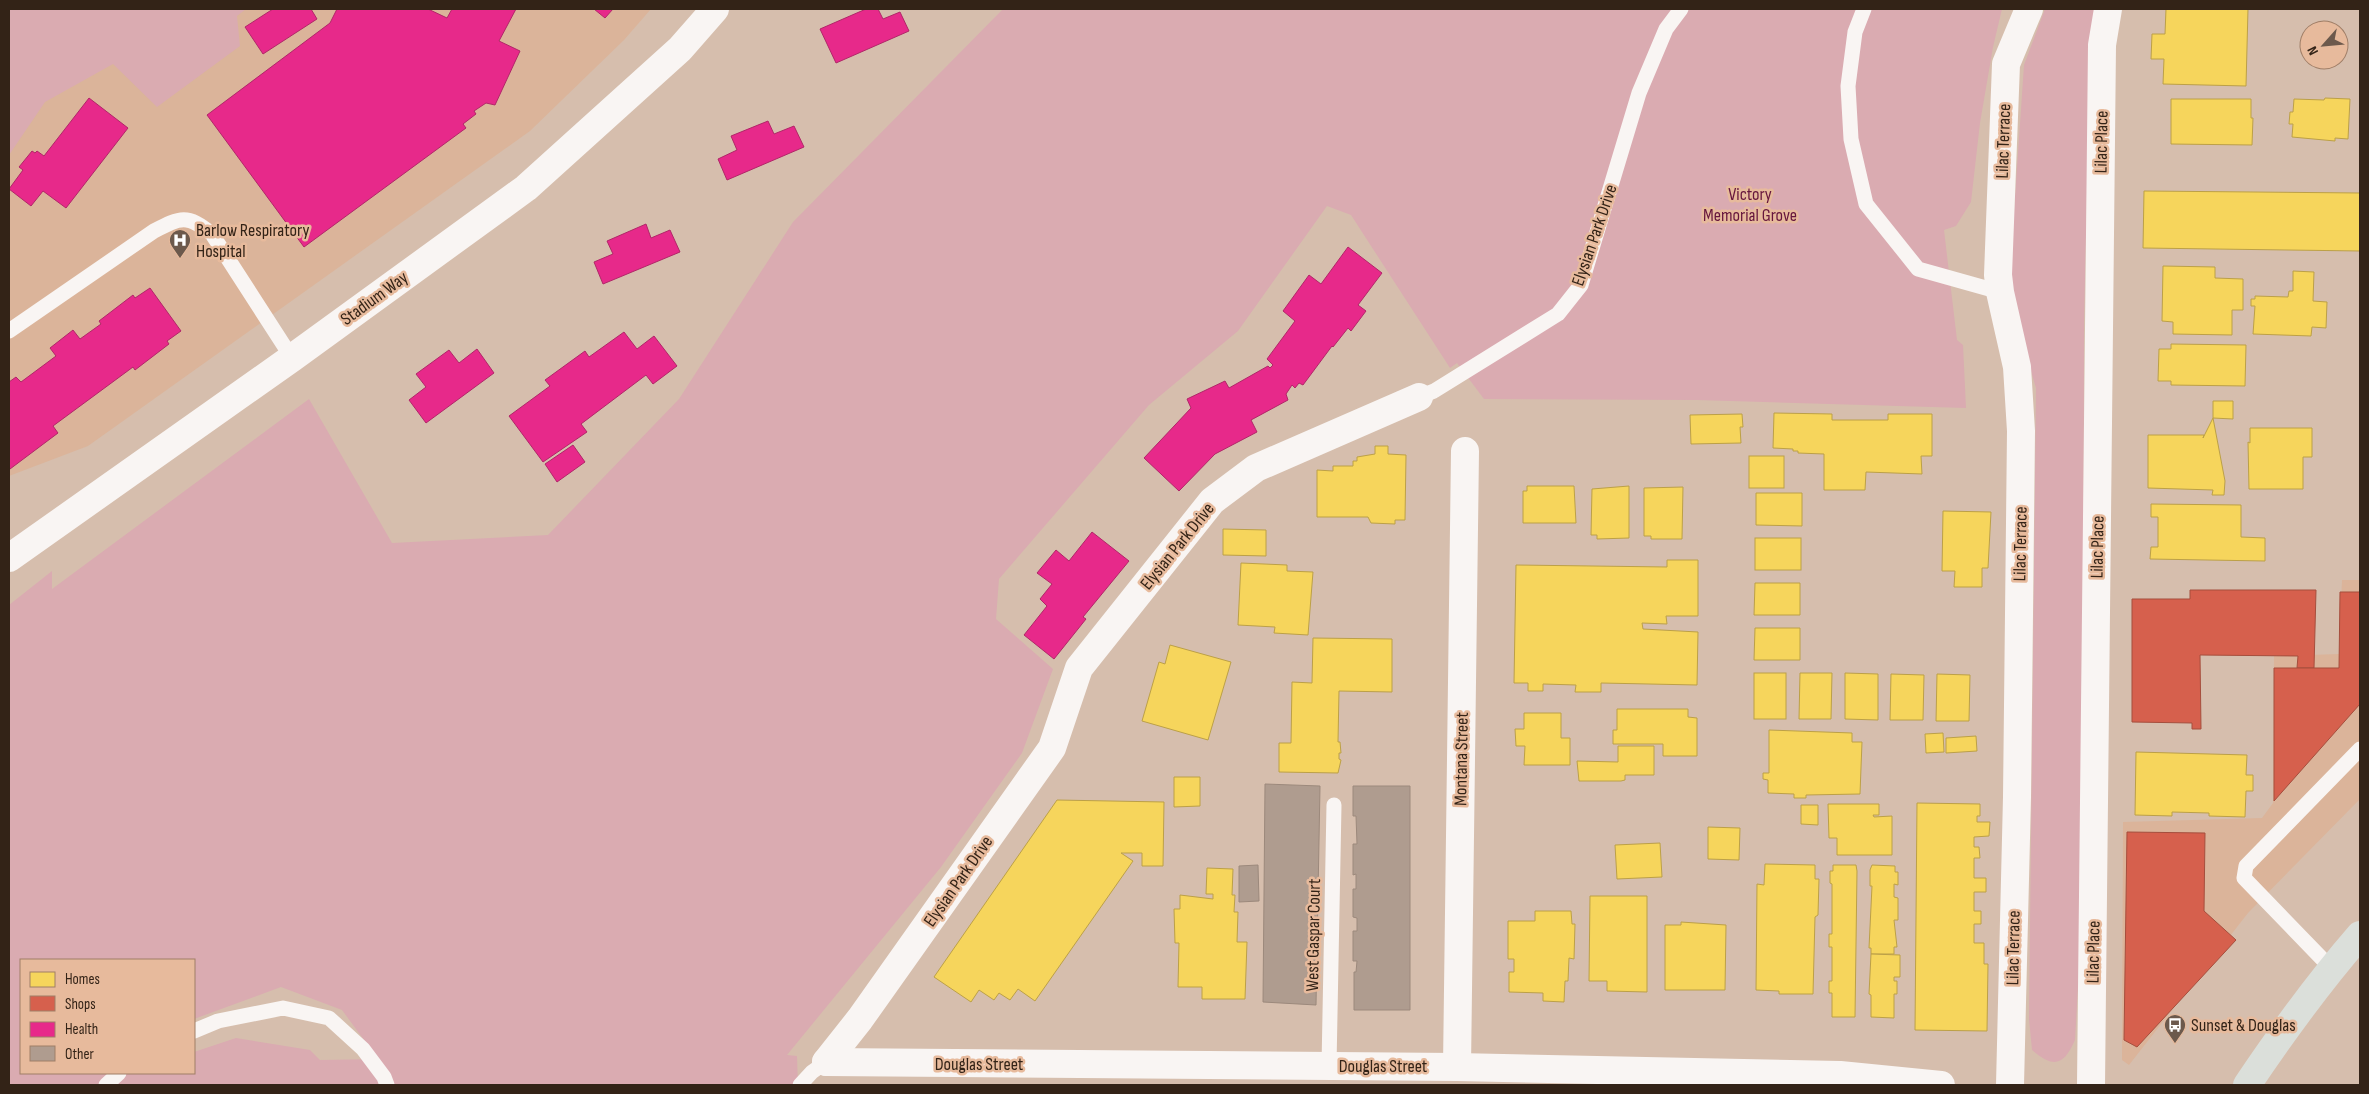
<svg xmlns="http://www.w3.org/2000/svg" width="2369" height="1094" font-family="'Sofia Sans Condensed',sans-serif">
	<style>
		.built { fill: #dbb49a }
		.green { fill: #daabb1; fill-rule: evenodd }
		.homes { fill: #f6d55c; stroke: #bca047 }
		.shops { fill: #d6604d; stroke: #a54e3d }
		.health { fill: #e7298a; stroke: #b12768 }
		.building { fill: #af9c8f; stroke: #9c897c }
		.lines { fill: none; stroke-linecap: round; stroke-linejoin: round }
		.service { stroke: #f9f5f3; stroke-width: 15 }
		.minor { stroke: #f9f5f3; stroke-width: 28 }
		.tertiary { stroke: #f9f5f3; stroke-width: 28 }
		.primary { stroke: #dbdfda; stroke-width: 28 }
		.labels { text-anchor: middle; stroke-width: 5; stroke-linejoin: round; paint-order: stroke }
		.street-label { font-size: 18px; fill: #332317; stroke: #e7ba9c }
		.park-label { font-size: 18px; fill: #66163d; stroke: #e7ba9c }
		.poi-label { font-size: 18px; fill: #332317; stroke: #e7ba9c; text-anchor: start }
	</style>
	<rect width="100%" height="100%" fill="#d6bead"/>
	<g class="built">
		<path d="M9 9H651L624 40 530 131 88 446 9 476Z"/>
		<path d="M2342 580H2360V799L2248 913 2129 1065 2122 1060 2123 822 2262 818 2273 803 2274 656 2339 654Z"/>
	</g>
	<g class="green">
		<path d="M9 9H246L237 16 240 46 157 107 113 64 45 102 9 155Z"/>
		<path d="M1003 9H2002L1993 47 1980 123 1971 202 1956 226 1944 230 1957 340 1963 345 1966 408 1697 400 1484 399 1457 363 1450 368 1351 215 1327 206 1238 331 1149 405 999 579 996 619 1053 669 1022 753 941 867 787 1055 797 1056 798 1085H9V605L52 571V589L309 399 392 543 548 535 679 399 793 222ZM21 960H194V1019L281 987 342 1010 378 1059 320 1060 310 1050 236 1038 194 1052V1073H21Z"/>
		<path d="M2045 9H2096L2089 103 2084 322 2083 898 2075 1040C2064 1065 2054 1069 2032 1050L2029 1019 2036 388 2022 341 2010 271 2024 65Z"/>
	</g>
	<g class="homes">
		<path d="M2166 9H2248L2246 86 2163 84 2164 59H2151L2152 34H2165Z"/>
		<path d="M2325 98 2350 99 2348 139 2335 138V141L2292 137 2293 124H2289L2290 112H2293L2294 99 2324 100Z"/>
		<path d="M2171 99H2251V118H2253L2252 145 2171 144Z"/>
		<path d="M2144 191 2360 193V251L2143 248Z"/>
		<path d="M2163 266 2215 267V278L2243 279V310H2232V335L2173 334V322L2162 321Z"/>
		<path d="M2293 271 2314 272 2313 301 2327 302 2326 328 2312 327 2311 336 2253 334 2255 306H2251V299H2255V296L2288 297 2289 291H2293Z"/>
		<path d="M2171 344 2246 345 2245 386 2171 385V381H2158L2159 349H2171Z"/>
		<path d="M2213 401H2233V419L2213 418Z"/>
		<path d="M1774 413 1832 414V420H1888V414H1932V456H1921L1922 474 1866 472 1865 490H1824V454L1798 453V451H1793V449L1773 448Z"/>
		<path d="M1742 414 1743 427H1740L1741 443 1691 444 1690 415Z"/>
		<path d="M2213 418 2225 481 2224 495H2212L2213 490 2148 488V435H2204L2203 438Z"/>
		<path d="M2250 428H2312V457H2303V489H2249L2248 442 2250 443Z"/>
		<path d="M1375 446H1388V454L1406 455 1405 520H1395V524L1371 523 1368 517H1317V470L1333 471V466H1353V461H1357V457L1375 454Z"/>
		<rect x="1749" y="456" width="35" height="32"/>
		<path d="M1527 486H1574L1576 523H1523V491H1527Z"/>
		<path d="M1629 486V538L1597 539V535H1591L1592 489Z"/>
		<path d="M1683 487 1682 539H1651V536H1644V488Z"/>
		<path d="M1756 493H1802V526L1756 525Z"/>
		<path d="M2151 504 2241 505V537L2265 538V561L2150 559 2151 547H2158V517H2151Z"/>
		<path d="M1943 511 1991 512 1988 568H1982V587H1954L1955 571H1942Z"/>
		<path d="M1223 529 1266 530V556L1223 555Z"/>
		<rect x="1755" y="538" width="46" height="32"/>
		<path d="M1667 560H1698V616H1666L1667 624 1642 623 1643 629 1698 632 1697 685 1601 683V692H1575L1576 685 1543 684V691H1528V683H1514L1516 565 1667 567Z"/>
		<path d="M1241 563 1287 565V571L1313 572 1308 635 1274 633 1275 627 1238 625Z"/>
		<path d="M1755 583H1800V615H1754Z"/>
		<path d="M1755 628H1800V660H1754Z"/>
		<path d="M1313 638 1392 639V692L1339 691 1338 742H1340L1341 753H1339V759L1341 760 1338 773 1279 772V743H1291L1292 682 1312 683Z"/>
		<path d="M1170 645 1231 662 1208 740 1142 721 1159 662 1165 664Z"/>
		<rect x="1754" y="673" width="32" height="46"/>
		<path d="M1800 673H1832L1831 719H1799Z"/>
		<path d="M1845 673 1878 674V720L1845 719Z"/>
		<path d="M1891 674 1924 675 1923 720H1890Z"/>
		<path d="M1937 674 1970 675 1969 721H1936Z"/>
		<path d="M1617 709H1688V717L1697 718V756H1663V744H1613V730H1617Z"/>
		<path d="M1524 713H1561V738H1570V765H1524L1525 746H1516L1515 729H1524Z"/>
		<path d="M1769 730 1852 733V742H1862L1860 794 1806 795V798H1794V794L1768 793V780L1763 779V773H1769Z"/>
		<path d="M1943 733 1944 752 1926 753 1925 734Z"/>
		<path d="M1976 736 1977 751 1946 753V738Z"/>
		<path d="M1618 746H1654V775H1625V780L1621 781H1579L1577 761 1618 762Z"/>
		<path d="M2136 752 2247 755 2246 775H2253V791H2246L2245 817 2209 816V813L2172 812V816L2135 815Z"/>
		<path d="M1174 777H1200V806L1174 807Z"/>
		<path d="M1057 800 1164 802 1163 866H1142V853H1121L1133 861 1035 1001 1018 989 1010 1000 999 993 994 1000 979 990 971 1002 934 977Z"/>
		<path d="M1917 803 1980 804V816H1977V822H1990L1989 836 1974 837V847H1979L1980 858H1974V878H1986V892H1974V911H1981V924H1974V943H1984V964H1988L1987 1031 1915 1030Z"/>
		<path d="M1828 804H1879V815H1873L1874 817 1892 816V855H1837V838H1829Z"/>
		<path d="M1801 805H1818V825L1801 824Z"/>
		<path d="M1708 827 1740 828 1739 860 1708 859Z"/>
		<path d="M1660 843 1662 877 1617 879 1615 845Z"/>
		<path d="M1765 864 1815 865V879H1819L1818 915 1815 917 1813 994H1779V991L1756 990 1757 884 1764 885Z"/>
		<path d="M1833 865H1856L1857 871 1855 1017H1832V993H1829V981H1832V947H1829V934H1832V884L1830 883V871H1833Z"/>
		<path d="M1872 865 1895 866V872H1898V885L1894 884V897L1898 898V920H1894L1897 947H1894V954H1871V948H1869L1872 886H1870V870Z"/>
		<path d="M1207 868 1233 869 1232 895H1235L1234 912H1238L1237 942H1247L1245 999H1202V987H1178L1179 943H1175L1174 909H1180V895L1213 899V894H1206Z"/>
		<path d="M1590 896H1647V992L1607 991V981H1589Z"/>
		<path d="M1535 911H1571L1572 924H1575L1574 959 1569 958 1568 981H1565L1564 1002 1543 1001V993L1509 992V972H1514V959H1508V921H1535Z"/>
		<path d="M1681 922 1726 925 1725 990H1665V925H1681Z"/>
		<path d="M1871 954 1900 955V977H1894V981H1897V994H1894V1018L1871 1017V995L1869 994Z"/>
	</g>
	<g class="shops">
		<path d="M2190 590H2316L2314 668H2297L2298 656 2200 655 2201 729H2192V723L2132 722V599H2190Z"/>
		<path d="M2340 592H2360V704L2274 801V668H2339Z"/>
		<path d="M2127 832 2205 833 2204 911 2236 940 2137 1047 2124 1040Z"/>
	</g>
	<g class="health">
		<path d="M273 9H311L317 19 263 54 245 27Z"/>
		<path d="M337 9H428L447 18 452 9H516L499 41 520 51 495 105 486 103 474 111 476 114 463 124 466 128 304 247 207 115 330 23Z"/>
		<path d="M594 9H613L605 18Z"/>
		<path d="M866 9H878L883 19 900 12 909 31 836 63 820 29Z"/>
		<path d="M89 98 128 128 66 208 43 191 31 206 9 189 23 170 19 167 32 151 35 153 37 151 44 156Z"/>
		<path d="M768 121 774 134 794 126 804 147 727 180 718 159 737 150 731 136Z"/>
		<path d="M646 224 651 238 670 230 680 252 603 284 594 262 613 254 607 241Z"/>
		<path d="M1348 247 1382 273 1358 305 1366 311 1351 331 1348 328 1333 347 1332 346 1303 385 1299 383 1295 388 1292 385 1286 394 1288 400 1251 420 1257 432 1215 454 1179 491 1144 458 1191 408 1187 399 1225 381 1229 388 1268 366 1270 368 1273 365 1267 359 1295 321 1283 311 1309 275 1321 284Z"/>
		<path d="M150 288 181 331 167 341 169 344 135 370 133 367 53 426 58 433 10 469 9 466V382L16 377 21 382 56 356 50 348 73 330 80 339 101 324 99 321 133 295 135 298Z"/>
		<path d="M624 332 637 349 654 336 677 366 653 384 646 375 581 424 587 432 543 462 509 416 550 386 545 380 585 351 589 357Z"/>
		<path d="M477 349 494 373 426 423 409 400 426 387 416 374 449 350 459 363Z"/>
		<path d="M573 445 585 462 557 482 545 464Z"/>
		<path d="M1092 532 1129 561 1083 617 1086 619 1054 659 1024 635 1047 606 1040 599 1052 584 1037 573 1056 550 1069 561Z"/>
	</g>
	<g class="building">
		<path d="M1265 784 1320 786 1316 1005 1263 1002Z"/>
		<path d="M1353 786H1410V1010H1354V972H1356L1357 961H1353V931H1357V918L1353 917V889H1356V874L1353 875V844H1357L1356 816H1353Z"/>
		<path d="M1258 865 1259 901 1239 902V866Z"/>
	</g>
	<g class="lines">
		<g class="service">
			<path d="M1864 9 1855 32 1848 86 1851 139 1866 204 1918 269 2000 292"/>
			<path d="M9 331 154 231C181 217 187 214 212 234L292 358"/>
			<path d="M1419 397 1434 391 1558 314 1581 285 1639 93 1666 29 1681 9"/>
			<path d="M2331 968 2244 878 2246 866 2360 749"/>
			<path d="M194 1031 218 1021 283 1008 329 1018 363 1049 384 1077 387 1085"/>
			<path d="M1329 1066 1334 805"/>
			<path d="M106 1085 119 1073"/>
			<path d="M800 1085 812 1072 826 1062"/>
		</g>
		<g class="minor">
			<path d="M826 1062 1457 1067 1840 1075 1941 1085"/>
			<path d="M826 1062 860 1019 1052 748 1079 668 1212 501 1256 468 1419 397"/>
			<path d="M1457 1067 1465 451"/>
			<path d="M2010 1085 2017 797 2021 431 2017 367 2000 292 1998 275 2006 64 2029 9"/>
			<path d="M2091 1085 2102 45 2108 9"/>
		</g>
		<path class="tertiary" d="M9 558 292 358 526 188 680 49 715 9"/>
		<path class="primary" d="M2247 1085C2282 1033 2319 982 2360 935"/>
	</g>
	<defs>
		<g id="hospital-pin" transform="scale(1.125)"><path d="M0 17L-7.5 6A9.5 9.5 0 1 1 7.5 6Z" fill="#6c594c" stroke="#e7ba9c"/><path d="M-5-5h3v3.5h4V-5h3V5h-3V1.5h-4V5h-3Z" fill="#fff"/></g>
		<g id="bus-pin" transform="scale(1.125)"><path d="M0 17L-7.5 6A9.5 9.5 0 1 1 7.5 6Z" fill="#6c594c" stroke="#e7ba9c"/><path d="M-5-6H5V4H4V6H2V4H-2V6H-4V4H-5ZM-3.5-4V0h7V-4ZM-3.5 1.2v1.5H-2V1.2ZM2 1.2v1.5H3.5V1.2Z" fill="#fff"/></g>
	</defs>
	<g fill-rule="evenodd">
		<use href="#hospital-pin" x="180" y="240"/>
		<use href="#bus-pin" x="2175" y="1025"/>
	</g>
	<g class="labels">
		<g class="street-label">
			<text transform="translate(2003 141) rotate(-88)" y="6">Lilac Terrace</text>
			<text transform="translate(2101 142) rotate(-89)" y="6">Lilac Place</text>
			<text transform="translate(1594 235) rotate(-71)" y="6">Elysian Park Drive</text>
			<text transform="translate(374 298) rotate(-36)" y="6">Stadium Way</text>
			<text transform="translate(2020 544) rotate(-89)" y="6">Lilac Terrace</text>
			<text transform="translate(1177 546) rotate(-51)" y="6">Elysian Park Drive</text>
			<text transform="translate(2097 547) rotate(-89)" y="6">Lilac Place</text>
			<text transform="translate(1461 759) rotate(-89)" y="6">Montana Street</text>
			<text transform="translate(958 881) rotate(-55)" y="6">Elysian Park Drive</text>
			<text transform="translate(1313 935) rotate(-89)" y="6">West Gaspar Court</text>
			<text transform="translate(2013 948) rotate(-89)" y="6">Lilac Terrace</text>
			<text transform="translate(2093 952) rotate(-89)" y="6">Lilac Place</text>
			<text x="979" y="1070">Douglas Street</text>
			<text x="1383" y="1072">Douglas Street</text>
		</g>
		<g class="park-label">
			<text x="1750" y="200">Victory<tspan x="1750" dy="21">Memorial Grove</tspan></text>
		</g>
		<g class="poi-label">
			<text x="196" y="236">Barlow Respiratory<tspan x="196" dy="21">Hospital</tspan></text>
			<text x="2191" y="1031">Sunset &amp; Douglas</text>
		</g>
	</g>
	<rect width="2369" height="1094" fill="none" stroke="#332317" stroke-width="20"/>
	<rect x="20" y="959" width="175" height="115" fill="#e7ba9c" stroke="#9f7e67"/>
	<rect x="30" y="972" width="25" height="15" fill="#f6d55c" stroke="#9f7e67"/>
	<text x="65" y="984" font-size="15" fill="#332317">Homes</text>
	<rect x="30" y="996" width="25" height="15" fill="#d6604d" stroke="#9f7e67"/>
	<text x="65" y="1009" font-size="15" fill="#332317">Shops</text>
	<rect x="30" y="1022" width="25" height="15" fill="#e7298a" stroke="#9f7e67"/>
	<text x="65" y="1034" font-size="15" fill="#332317">Health</text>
	<rect x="30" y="1046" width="25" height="15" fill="#af9c8f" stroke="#9f7e67"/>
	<text x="65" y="1059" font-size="15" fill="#332317">Other</text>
	<g transform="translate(2324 45) rotate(243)"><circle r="24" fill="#e7ba9c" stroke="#9f7e67"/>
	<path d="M0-4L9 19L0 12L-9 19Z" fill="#6c594c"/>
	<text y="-8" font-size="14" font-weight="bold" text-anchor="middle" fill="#332317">N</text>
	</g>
</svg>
